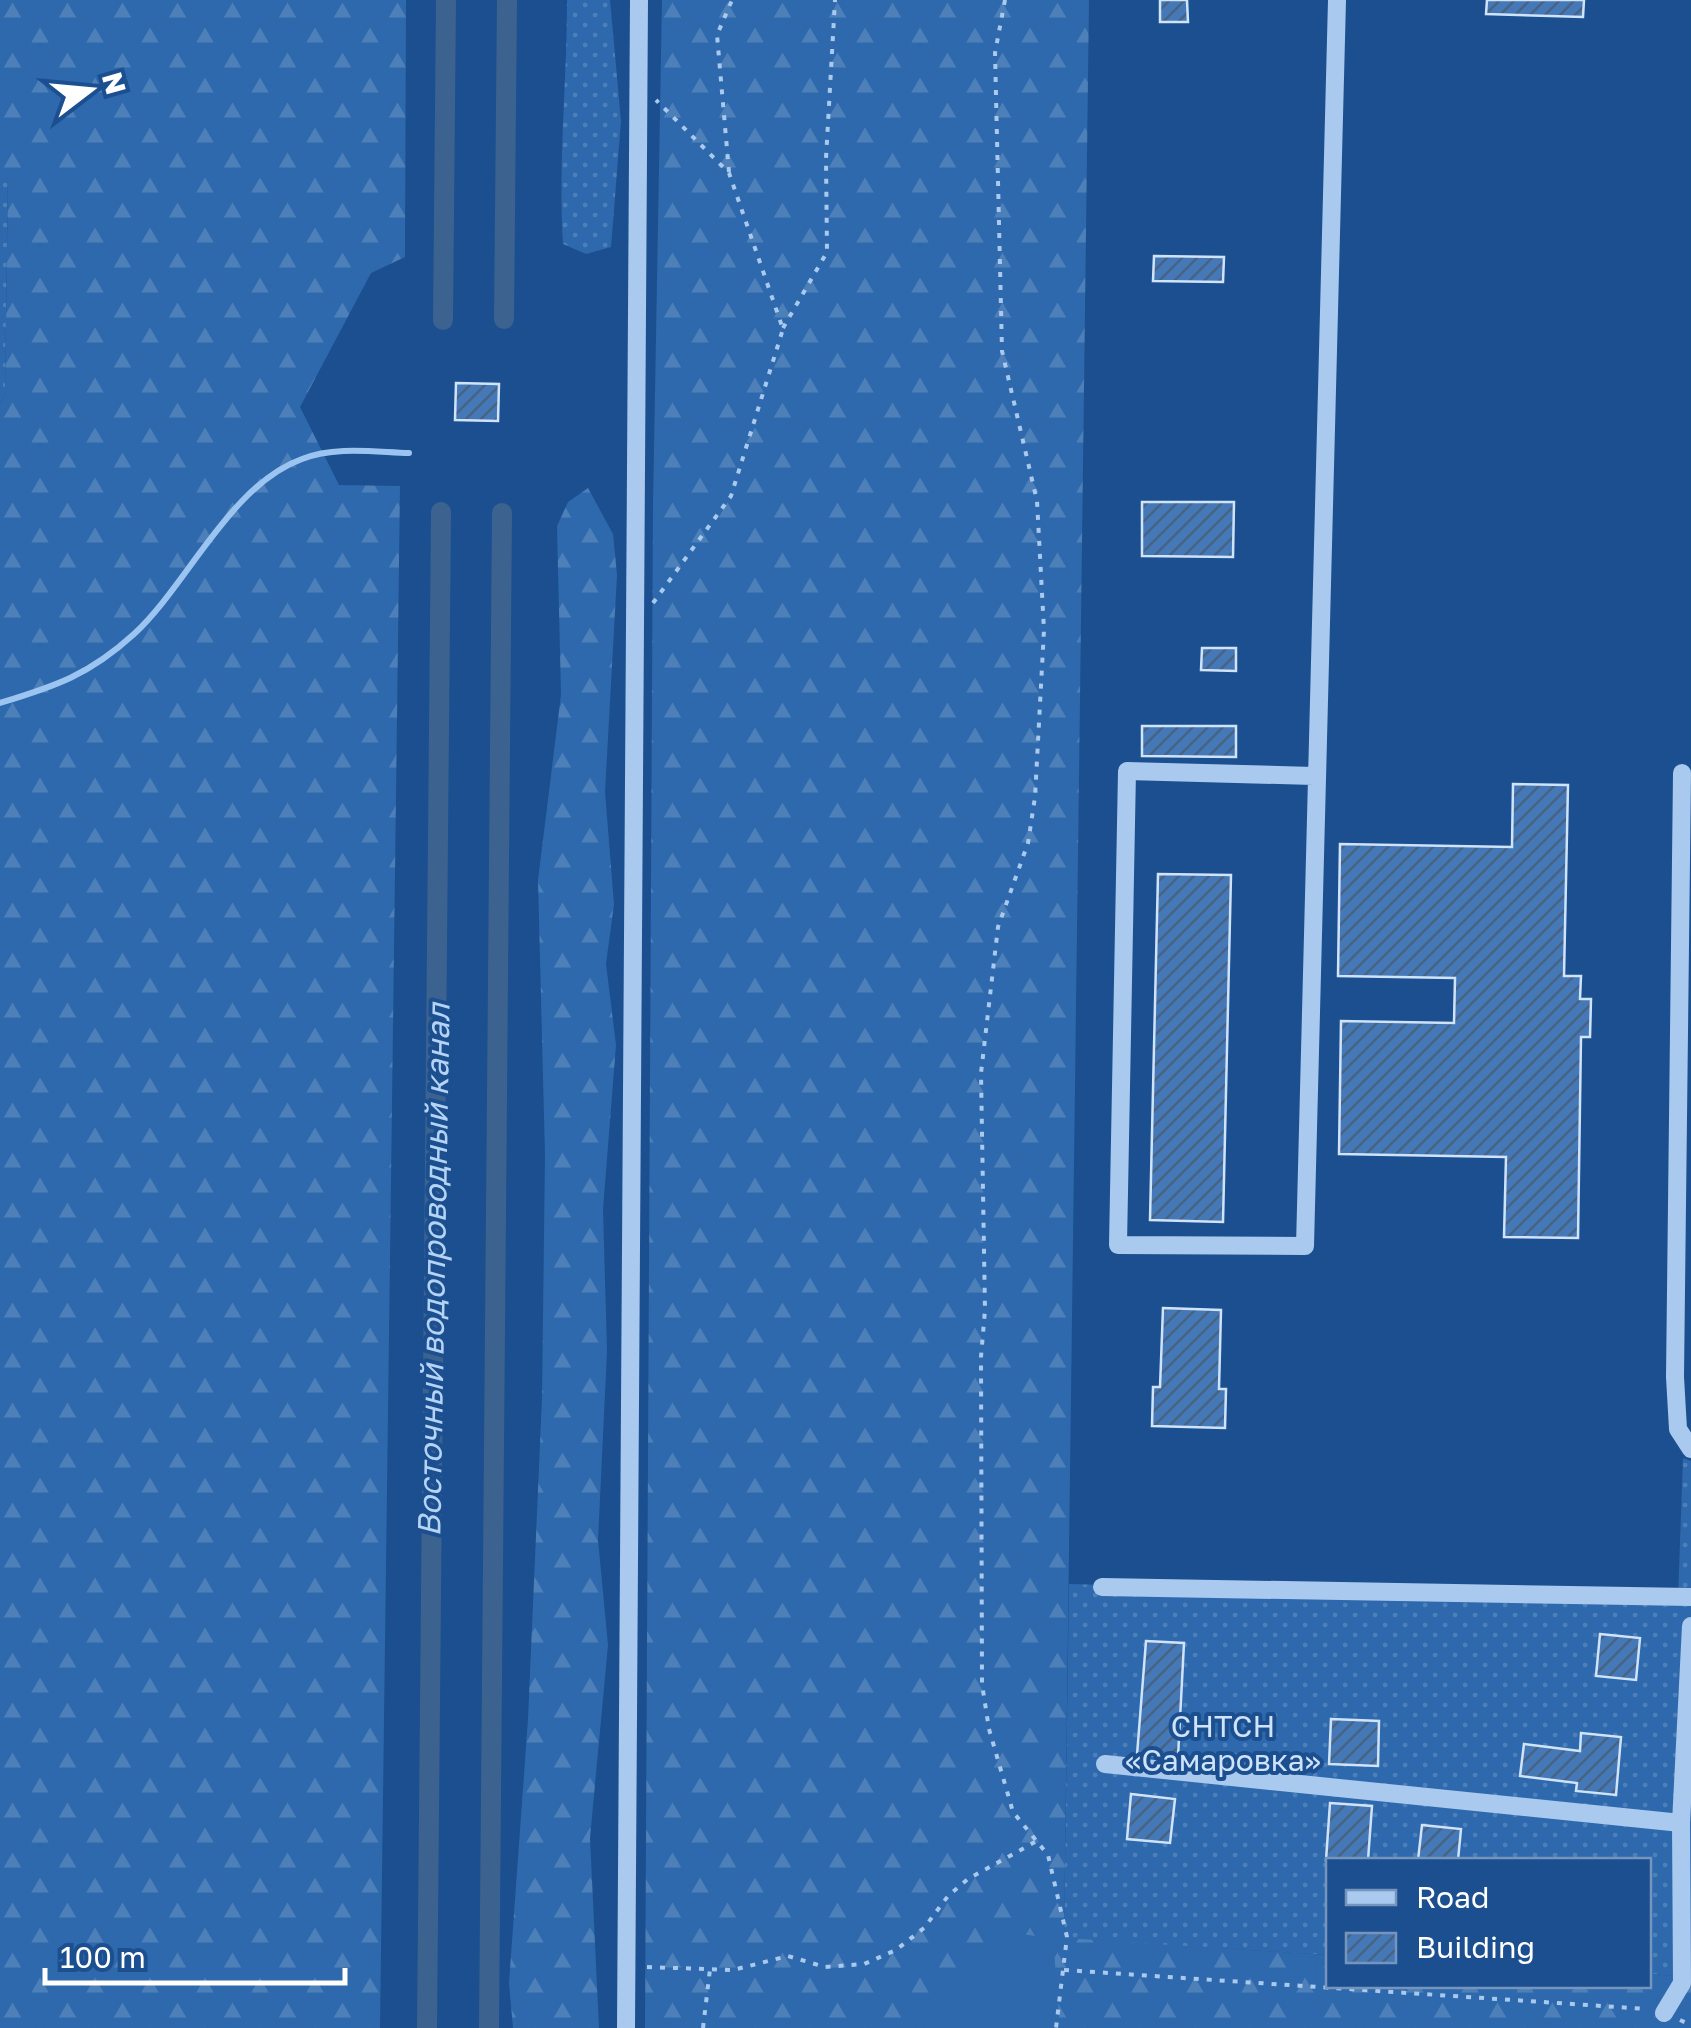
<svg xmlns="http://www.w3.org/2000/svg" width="1691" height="2028" font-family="'Golos Text',sans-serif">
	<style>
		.grass { fill: url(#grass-dots) }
		.forest { fill: url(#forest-firs) }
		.pitch { fill: #2e69ad }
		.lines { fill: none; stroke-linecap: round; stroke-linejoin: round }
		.stream { stroke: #9cc4f0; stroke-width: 6 }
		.canal { stroke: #3c6290; stroke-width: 20 }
		.building { fill: url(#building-hatch); stroke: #cfe3fa; stroke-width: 2.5 }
		.path { stroke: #a9c9ee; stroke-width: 4; stroke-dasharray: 5 8; stroke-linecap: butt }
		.minor { stroke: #a9c9ee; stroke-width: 18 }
		.labels { text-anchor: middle; stroke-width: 8; stroke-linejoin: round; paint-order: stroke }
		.park-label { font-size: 30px; fill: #cfe3fa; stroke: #1b4f8f }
		.water-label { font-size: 32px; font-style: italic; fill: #b5d3f5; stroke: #1b4f8f }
	</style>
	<defs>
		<pattern id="grass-dots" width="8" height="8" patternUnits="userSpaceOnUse" patternTransform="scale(2.5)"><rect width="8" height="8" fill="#2e69ad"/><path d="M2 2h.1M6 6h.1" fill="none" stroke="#4d80b9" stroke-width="1.8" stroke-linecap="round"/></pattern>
		<pattern id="forest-firs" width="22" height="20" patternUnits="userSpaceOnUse" patternTransform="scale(2.5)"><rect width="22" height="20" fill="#2e69ad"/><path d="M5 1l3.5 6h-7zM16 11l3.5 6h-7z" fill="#4d80b9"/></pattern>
		<pattern id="building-hatch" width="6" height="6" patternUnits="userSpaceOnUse" patternTransform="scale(2.5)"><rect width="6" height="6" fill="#4478b7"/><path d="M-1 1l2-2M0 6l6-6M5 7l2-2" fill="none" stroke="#486282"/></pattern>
	</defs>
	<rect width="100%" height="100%" fill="#1b4f8f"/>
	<g class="grass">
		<path d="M567 0H610L621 121 611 247 586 254 563 244C558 163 567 81 567 0Z"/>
		<path d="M0 170 8 176 5 393 0 404Z"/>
		<path d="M1683 1458 1691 1461V1977L1649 1974 1648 1860H1328V1955L1064 1939 1069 1584 1678 1599Z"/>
	</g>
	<g class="forest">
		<path d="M0 0H406L405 257 371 273 300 407 339 485 400 486 380 2028H0V404L5 393 8 177 0 170Z"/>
		<path d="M662 0H1089L1064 1938 1328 1955V1986H1648L1649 1974 1691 1977V2028H645L653 506Z"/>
		<path d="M588 488 613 534 617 575 605 792 614 904 606 964 616 1045 603 1209 607 1351 598 1540 608 1645 590 1838 599 2028H513L509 1983 528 1719 542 1398 545 1155 538 880 561 695 557 526 568 502Z"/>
	</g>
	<path class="pitch" d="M1019 1934 1053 1938 1060 2028H939L922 2004Z"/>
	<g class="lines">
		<path class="stream" d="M0 703C56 686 89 675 134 634 188 584 230 485 302 459 335 446 374 452 409 453"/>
		<g class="canal">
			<path d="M504 319 507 0"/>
			<path d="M443 320 446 0"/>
			<path d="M427 2028 441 512"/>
			<path d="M489 2028 502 513"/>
		</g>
	</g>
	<g class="building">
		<path d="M1160 0H1187L1188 22H1160Z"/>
		<path d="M1487 0H1584L1583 17 1486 14Z"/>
		<path d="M1154 256 1224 257 1223 282 1153 281Z"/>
		<path d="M456 383 499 384 498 421 455 420Z"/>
		<path d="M1142 502H1234L1233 557 1142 556Z"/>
		<path d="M1202 648H1236V671L1201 670Z"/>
		<path d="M1142 726H1236V757L1142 756Z"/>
		<path d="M1513 784 1568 785 1564 976H1581L1580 999H1591L1590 1037H1581L1578 1238 1504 1237 1506 1157 1339 1154 1341 1021 1454 1023 1455 978 1338 976 1340 844 1512 847Z"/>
		<path d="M1158 874 1231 875 1223 1222 1150 1220Z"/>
		<path d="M1163 1308 1221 1310 1219 1389H1226L1225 1428 1152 1426 1153 1387H1160Z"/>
		<path d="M1600 1634 1640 1638 1636 1680 1596 1676Z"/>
		<path d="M1146 1641 1184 1643 1178 1757 1137 1755Z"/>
		<path d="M1331 1719 1379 1721 1378 1766 1329 1764Z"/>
		<path d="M1581 1733 1621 1737 1616 1795 1576 1791 1577 1783 1520 1776 1524 1744 1580 1751Z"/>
		<path d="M1131 1794 1175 1799 1170 1843 1127 1839Z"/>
		<path d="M1330 1803 1372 1806 1368 1860H1326Z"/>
		<path d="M1422 1825 1461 1829 1458 1860H1418Z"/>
	</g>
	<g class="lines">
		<g class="path">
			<path d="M1005 0 995 53 1002 351 1037 501 1044 630 1035 797 1028 843 998 927 981 1073 985 1310 981 1357 982 1684 989 1729 1013 1812 1048 1855 1067 1937 1056 2028"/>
			<path d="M729 172 717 35 732 0"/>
			<path d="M783 328 827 252 826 158 835 0"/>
			<path d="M653 603 731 496 783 329 729 173 656 100"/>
			<path d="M647 1967 733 1970 788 1956 825 1967 864 1964 896 1950 924 1928 948 1896 968 1879 1035 1842"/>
			<path d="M1064 1970 1647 2009"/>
			<path d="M1680 2020 1691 2025"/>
			<path d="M703 2028 710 1969"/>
		</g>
		<g class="minor">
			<path d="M1682 773 1675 1377 1678 1429 1691 1449"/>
			<path d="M1314 776 1127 771 1118 1245 1305 1246 1337 0"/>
			<path d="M1102 1587 1691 1597"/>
			<path d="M1105 1764 1681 1823"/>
			<path d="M1664 2013 1682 1983 1681 1823 1691 1626"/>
			<path d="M626 2028 639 0"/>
		</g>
	</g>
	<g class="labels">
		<g class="park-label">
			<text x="1223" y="1737">СНТСН<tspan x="1223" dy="34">«Самаровка»</tspan></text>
		</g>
		<g class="water-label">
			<text transform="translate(434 1270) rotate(-89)" y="11">Восточный водопроводный канал</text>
		</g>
	</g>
	<rect x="1326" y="1858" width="325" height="130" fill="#1b4f8f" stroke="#7695bc" stroke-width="2.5"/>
	<rect x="1346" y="1890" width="50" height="15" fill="#a9c9ee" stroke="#7695bc" stroke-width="2.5"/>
	<text x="1416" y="1908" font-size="30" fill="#ffffff">Road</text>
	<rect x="1346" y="1933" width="50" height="30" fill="url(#building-hatch)" stroke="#7695bc" stroke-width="2.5"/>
	<text x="1416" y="1958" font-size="30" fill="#ffffff">Building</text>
	<g transform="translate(90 90) rotate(74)" stroke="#1b4f8f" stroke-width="8" paint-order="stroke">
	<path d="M0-8L18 38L0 25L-18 38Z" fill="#ffffff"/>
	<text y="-15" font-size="28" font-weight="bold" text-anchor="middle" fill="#ffffff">N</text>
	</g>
	<path d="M45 1968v15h300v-15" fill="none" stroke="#ffffff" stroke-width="5"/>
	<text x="60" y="1968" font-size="30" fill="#ffffff" stroke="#1b4f8f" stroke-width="8" paint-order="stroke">100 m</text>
</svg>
